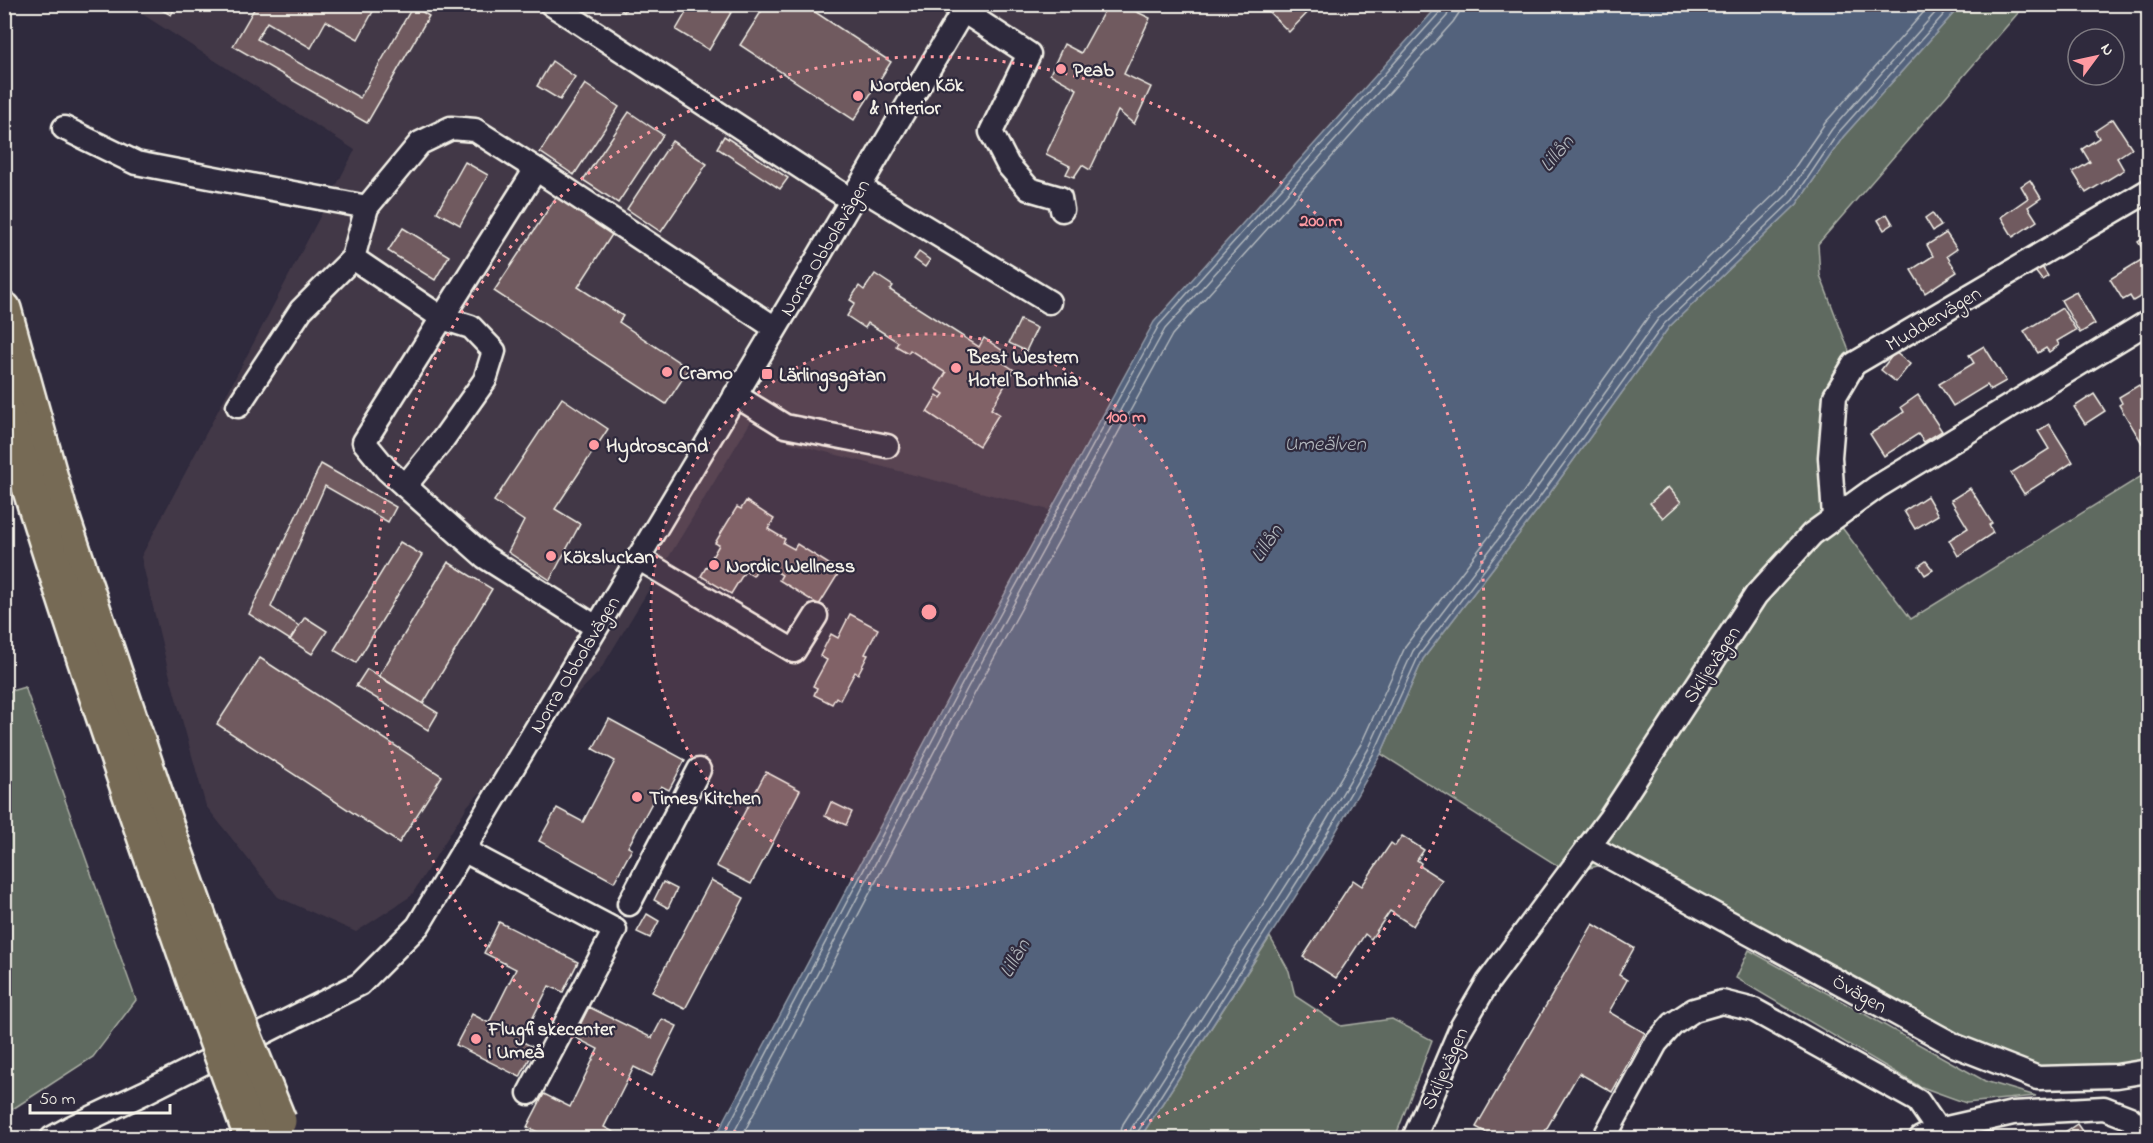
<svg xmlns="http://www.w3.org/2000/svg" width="2153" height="1143" font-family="'Indie Flower',sans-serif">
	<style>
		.built { fill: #423847 }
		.green { fill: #5f6b60; stroke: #aaaea4; stroke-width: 1.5 }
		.water { fill: #52627c; stroke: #939ba7; stroke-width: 1.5 }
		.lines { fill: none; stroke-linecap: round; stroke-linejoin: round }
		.shore { stroke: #b3b8bd; stroke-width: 1.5 }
		.building { fill: #705a5e; stroke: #f4f1e8; stroke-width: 1.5 }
		.minor-casing { stroke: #f4f1e8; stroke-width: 27 }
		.highway-casing { stroke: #f4f1e8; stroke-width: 38 }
		.minor { stroke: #2f2a3d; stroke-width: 22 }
		.highway { stroke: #766a55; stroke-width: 33 }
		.highway-bridge-casing { stroke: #f4f1e8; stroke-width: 38; stroke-linecap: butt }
		.highway-bridge { stroke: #766a55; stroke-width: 33 }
		.ring { fill: none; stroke: #ff9aa2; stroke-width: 3; stroke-dasharray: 3 6 }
		.poi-dot { fill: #ff9aa2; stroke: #2f2a3d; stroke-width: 2 }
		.labels { text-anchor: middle; stroke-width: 4.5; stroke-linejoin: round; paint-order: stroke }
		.poi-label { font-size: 20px; font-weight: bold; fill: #f4f1e8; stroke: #2f2a3d; text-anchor: start }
		.street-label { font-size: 20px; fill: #f4f1e8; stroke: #2f2a3d }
		.water-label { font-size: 21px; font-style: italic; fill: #b3b8bd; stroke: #2f2a3d }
		.centre { fill: #ff9aa2; stroke: #2f2a3d; stroke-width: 3 }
		.ring-label { font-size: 18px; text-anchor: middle; font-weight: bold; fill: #ff9aa2; stroke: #2f2a3d; stroke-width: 4.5; stroke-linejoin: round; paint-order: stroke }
	</style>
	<rect width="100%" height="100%" fill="#2f2a3d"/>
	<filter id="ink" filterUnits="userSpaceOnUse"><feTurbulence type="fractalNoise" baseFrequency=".0167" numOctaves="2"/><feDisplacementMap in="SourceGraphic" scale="12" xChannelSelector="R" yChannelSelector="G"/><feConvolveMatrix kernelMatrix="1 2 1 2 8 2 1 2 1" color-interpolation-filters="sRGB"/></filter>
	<g filter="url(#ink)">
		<path class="built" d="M128 5H1439L1154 322 1049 510 791 443 753 418 599 672 468 805 411 896 356 932 278 897 206 806 168 669 141 557 355 150Z"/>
		<g class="green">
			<path d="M1961 5H2025L1818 244 1820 275 1854 364 1835 396 1834 517 1911 619 2148 472V1053L2117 1076 2038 1078 1618 861 1569 873 1381 754 1423 659 1542 504 1669 327 1797 204 1843 137Z"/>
			<path d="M25 687 136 1000 93 1057 5 1114 4 693Z"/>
			<path d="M1270 937 1289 971 1295 996 1341 1026 1392 1019 1432 1040 1395 1138H1140Z"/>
			<path d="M1749 950 1985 1081 2036 1096 1966 1103 1919 1086 1736 978Z"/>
		</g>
		<path class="water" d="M1439 5H1961L1843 137 1797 204 1669 327 1542 504 1423 659 1381 754 1324 852 1140 1138H715L957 681 1154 322Z"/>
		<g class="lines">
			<g class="shore">
				<path d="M722 1138 962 684 1159 325 1441 11 1443 4"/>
				<path d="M731 1138 968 687 1165 329 1447 16 1451 4"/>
				<path d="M741 1138 976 691 1172 335 1453 22 1459 13 1460 4"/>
				<path d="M1119 1138 1123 1124 1304 840 1361 744 1406 645 1524 491 1651 313 1780 189 1825 123 1931 4"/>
				<path d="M1128 1138 1131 1129 1312 845 1369 748 1413 651 1531 496 1658 319 1787 195 1832 129 1943 4"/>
				<path d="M1136 1138 1137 1133 1318 849 1375 751 1419 655 1537 501 1664 324 1793 200 1838 133 1953 4"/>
			</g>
		</g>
		<g class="building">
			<path d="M151 4H177L171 15Z"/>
			<path d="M257 4H377L358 39 326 21 311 48 267 22 257 39 360 98 413 6 429 16 367 123 233 46Z"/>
			<path d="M614 4H629L624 12Z"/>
			<path d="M691 4H736L709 50 676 30Z"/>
			<path d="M766 4H803L891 62 854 120 740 45Z"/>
			<path d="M1108 4H1135L1133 10 1150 18 1124 74 1151 87 1134 124 1118 111 1090 170 1082 165 1074 177 1066 174 1070 166 1046 154 1077 89 1050 74 1064 44 1081 53Z"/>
			<path d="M1278 4H1316L1289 32 1270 13Z"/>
			<path d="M552 61 575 77 560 100 537 86Z"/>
			<path d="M585 84 619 107 574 175 540 152Z"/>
			<path d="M629 112 663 135 618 203 583 180Z"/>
			<path d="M2113 119 2132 148 2117 158 2124 170 2086 193 2073 172 2090 162 2082 149 2099 138 2095 131Z"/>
			<path d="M724 136 788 178 780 189 717 148Z"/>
			<path d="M672 141 707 164 661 232 627 209Z"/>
			<path d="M465 162 488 175 460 225 437 212Z"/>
			<path d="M2030 180 2041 198 2028 207 2037 221 2013 237 2001 217 2028 198 2021 186Z"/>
			<path d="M559 193 615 230 578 287 623 316 619 322 689 369 666 404 494 291Z"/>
			<path d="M1932 213 1941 226 1933 231 1925 218Z"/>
			<path d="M1887 214 1893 224 1884 230 1878 220Z"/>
			<path d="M403 228 449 256 435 280 388 251Z"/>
			<path d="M1946 233 1957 249 1947 256 1957 272 1925 293 1911 270 1933 256 1927 245Z"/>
			<path d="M2148 235V284L2142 289 2145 294 2133 301 2130 296 2123 300 2110 279 2148 256 2138 242Z"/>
			<path d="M919 252 930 260 925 267 914 259Z"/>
			<path d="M2042 267 2048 276 2042 280 2035 271Z"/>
			<path d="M875 274 893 286 890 290 979 347 984 338 1003 351 998 359 1014 370 991 409 999 414 979 446 927 412 937 395 941 398 944 394 936 389 946 373 910 350 908 353 896 346 898 342 868 323 865 328 847 316 855 303 850 300 859 286 864 290Z"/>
			<path d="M2076 292 2095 324 2080 333 2061 300Z"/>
			<path d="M2062 308 2076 330 2057 341 2059 345 2049 352 2046 348 2038 353 2024 331Z"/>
			<path d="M1020 320 1037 328 1026 351 1009 343Z"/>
			<path d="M1984 346 2006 381 1990 390 1987 385 1953 406 1939 384 1974 363 1969 355Z"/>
			<path d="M1895 352 1910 364 1896 382 1881 370Z"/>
			<path d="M2139 385 2148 401V446L2145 448 2119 405 2122 403 2119 397Z"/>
			<path d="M2094 394 2105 411 2085 424 2074 407Z"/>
			<path d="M1918 395 1942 431 1924 442 1918 434 1884 456 1870 434 1904 412 1901 407Z"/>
			<path d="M562 398 608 429 555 509 580 524 550 580 508 552 524 521 494 501Z"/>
			<path d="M2049 424 2073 462 2024 494 2011 473 2049 449 2038 431Z"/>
			<path d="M321 464 396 507 388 522 325 486 271 607 299 626 290 640 249 614Z"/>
			<path d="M1668 487 1681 502 1663 518 1650 503Z"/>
			<path d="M1970 488 1992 523 1989 525 1993 533 1958 556 1949 540 1968 528 1951 500Z"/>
			<path d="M1927 496 1938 515 1915 529 1904 511Z"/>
			<path d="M746 501 774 519 768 529 785 539 783 543 794 549 797 544 840 571 819 605 779 580 782 575 769 567 768 570 760 565 753 576 745 571 731 594 701 576 719 545 715 543 737 507 741 509Z"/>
			<path d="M400 542 422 555 356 663 334 650Z"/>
			<path d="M1926 561 1933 570 1925 575 1919 566Z"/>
			<path d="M448 562 492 589 423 704 379 676Z"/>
			<path d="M850 614 878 629 865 654 868 655 858 674 855 672 840 700 836 697 832 704 814 695 817 688 813 686 827 660 820 656 831 634 838 638Z"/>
			<path d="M305 617 327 631 312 654 290 640Z"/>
			<path d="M260 658 442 776 399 843 217 724Z"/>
			<path d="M367 669 438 713 428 730 356 686Z"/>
			<path d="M609 719 685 760 669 790 661 786 628 847 632 849 614 882 539 841 557 808 583 822 615 761 593 749Z"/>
			<path d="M766 772 800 790 751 884 716 866Z"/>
			<path d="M831 802 852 812 846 825 825 816Z"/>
			<path d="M1402 836 1424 850 1417 860 1421 863 1420 866 1442 880 1413 926 1390 911 1371 939 1365 934 1336 978 1303 957 1353 880 1362 886 1391 843 1395 846Z"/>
			<path d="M711 880 744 898 685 1009 652 992Z"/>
			<path d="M663 882 677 889 668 908 654 900Z"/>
			<path d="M647 914 659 921 650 938 637 932Z"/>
			<path d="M499 922 578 962 563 992 549 986 521 1041 535 1048 520 1077 456 1045 472 1014 489 1023 516 969 484 953Z"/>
			<path d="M1593 924 1634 948 1619 975 1627 980 1609 1012 1645 1033 1612 1092 1579 1073 1541 1138H1496L1476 1127Z"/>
			<path d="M589 1007 652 1038 662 1019 677 1026 652 1076 634 1067 604 1127 621 1136 620 1138H550L527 1127 544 1094 570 1107 598 1049 574 1037Z"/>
			<path d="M2077 1124 2087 1138H2056Z"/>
		</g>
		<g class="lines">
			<g class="minor-casing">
				<g id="minor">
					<path d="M551 4 851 200"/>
					<path d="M963 11 1029 54 991 132 1008 165 1029 189 1060 198 1062 210"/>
					<path d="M64 128 136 163 367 207 353 258 442 318 364 442 387 470 485 557 596 627"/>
					<path d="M859 187 1049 302"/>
					<path d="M367 207 420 143 451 128 475 130 536 169"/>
					<path d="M735 395 785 426 887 446"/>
					<path d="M238 406 301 310 353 258"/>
					<path d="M405 486 444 438 485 380 494 351 471 327 442 318 536 169 775 328"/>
					<path d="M1834 517 1830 457 1835 396 1854 364 2148 191"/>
					<path d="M638 558 794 651 816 616"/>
					<path d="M1589 846 1956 1046 2038 1078 2117 1076 2148 1071"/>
					<path d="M463 850 615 930 529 1093"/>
					<path d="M629 904 699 770"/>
					<path d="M52 1138 70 1128 144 1093 360 984 418 926 810 271 967 4"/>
					<path d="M1414 1138 1461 1028 1488 982 1610 818 1756 595 1812 534 1877 487 2148 322"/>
					<path d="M1604 1138 1656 1043 1673 1024 1694 1010 1722 1002 1754 1010 1918 1101 1938 1130"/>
					<path d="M1921 1138 1938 1130 2013 1113 2104 1108 2130 1118 2146 1138"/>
				</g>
			</g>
			<g class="highway-casing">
				<g id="highway">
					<path d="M4 309 59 507 170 836 221 978"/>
					<path d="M4 405C62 600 129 794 196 986"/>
				</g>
			</g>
			<use href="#minor" class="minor"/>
			<use href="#highway" class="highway"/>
			<g class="highway-bridge-casing">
				<g id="highway-bridge">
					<path d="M221 978 279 1121"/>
					<path d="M196 986 251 1136"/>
				</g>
			</g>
			<use href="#highway-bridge" class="highway-bridge"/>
		</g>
	</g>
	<circle cx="929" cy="612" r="278" fill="#ff9aa2" fill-opacity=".12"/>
	<g class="ring">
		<circle cx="929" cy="612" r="278"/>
		<path d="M753 1138A555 555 0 1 1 1105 1138"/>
	</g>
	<g class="poi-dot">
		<circle cx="1061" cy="69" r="6"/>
		<circle cx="858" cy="96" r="6"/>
		<circle cx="956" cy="368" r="6"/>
		<circle cx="667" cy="372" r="6"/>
		<rect x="761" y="368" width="12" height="12" rx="3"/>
		<circle cx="594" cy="445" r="6"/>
		<circle cx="551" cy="556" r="6"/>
		<circle cx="714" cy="565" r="6"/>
		<circle cx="637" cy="797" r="6"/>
		<circle cx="476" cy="1039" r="6"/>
	</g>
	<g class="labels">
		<g class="poi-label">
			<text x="1073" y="76">Peab</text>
			<text x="870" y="91">Norden Kök<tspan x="870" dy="23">&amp; Interior</tspan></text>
			<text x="968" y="363">Best Western<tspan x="968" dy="23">Hotel Bothnia</tspan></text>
			<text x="679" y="379">Cramo</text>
			<text x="779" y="381">Lärlingsgatan</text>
			<text x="606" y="452">Hydroscand</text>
			<text x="563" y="563">Köksluckan</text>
			<text x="726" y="572">Nordic Wellness</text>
			<text x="649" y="804">Times Kitchen</text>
			<text x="488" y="1035">Flugfiskecenter<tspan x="488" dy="23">i Umeå</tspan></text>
		</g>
		<g class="street-label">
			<text transform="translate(824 247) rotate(-59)" y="7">Norra Obbolavägen</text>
			<text transform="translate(1933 318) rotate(-31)" y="7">Muddervägen</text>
			<text transform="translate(574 664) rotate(-59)" y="7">Norra Obbolavägen</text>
			<text transform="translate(1711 664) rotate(-57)" y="7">Skiljevägen</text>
			<text transform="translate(1860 993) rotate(29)" y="7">Övägen</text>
			<text transform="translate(1444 1068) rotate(-66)" y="7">Skiljevägen</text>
		</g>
		<g class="water-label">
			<text transform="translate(1556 153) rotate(-50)" y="7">Lillån</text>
			<text x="1325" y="450">Umeälven</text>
			<text transform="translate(1266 543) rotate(-56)" y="7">Lillån</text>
			<text transform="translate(1014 958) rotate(-60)" y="7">Lillån</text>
		</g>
	</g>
	<circle cx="929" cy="612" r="9" class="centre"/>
	<g class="ring-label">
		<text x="1321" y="226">200 m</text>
		<text x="1126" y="422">100 m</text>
	</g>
	<rect width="2153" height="1143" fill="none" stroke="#2f2a3d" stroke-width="24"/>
	<rect x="12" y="12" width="2129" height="1119" fill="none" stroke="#f4f1e8" stroke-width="2" filter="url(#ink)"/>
	<g transform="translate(2096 57) rotate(57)"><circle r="28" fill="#2f2a3d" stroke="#7e7a81" stroke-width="1.5"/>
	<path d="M0-4.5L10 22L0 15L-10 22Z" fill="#ff9aa2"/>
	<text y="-9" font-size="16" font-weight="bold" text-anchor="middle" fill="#f4f1e8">N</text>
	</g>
	<path d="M30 1104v9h140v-9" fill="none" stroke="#f4f1e8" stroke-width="3"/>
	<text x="39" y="1104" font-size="18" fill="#f4f1e8" stroke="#2f2a3d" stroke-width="4.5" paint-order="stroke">50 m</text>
</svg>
